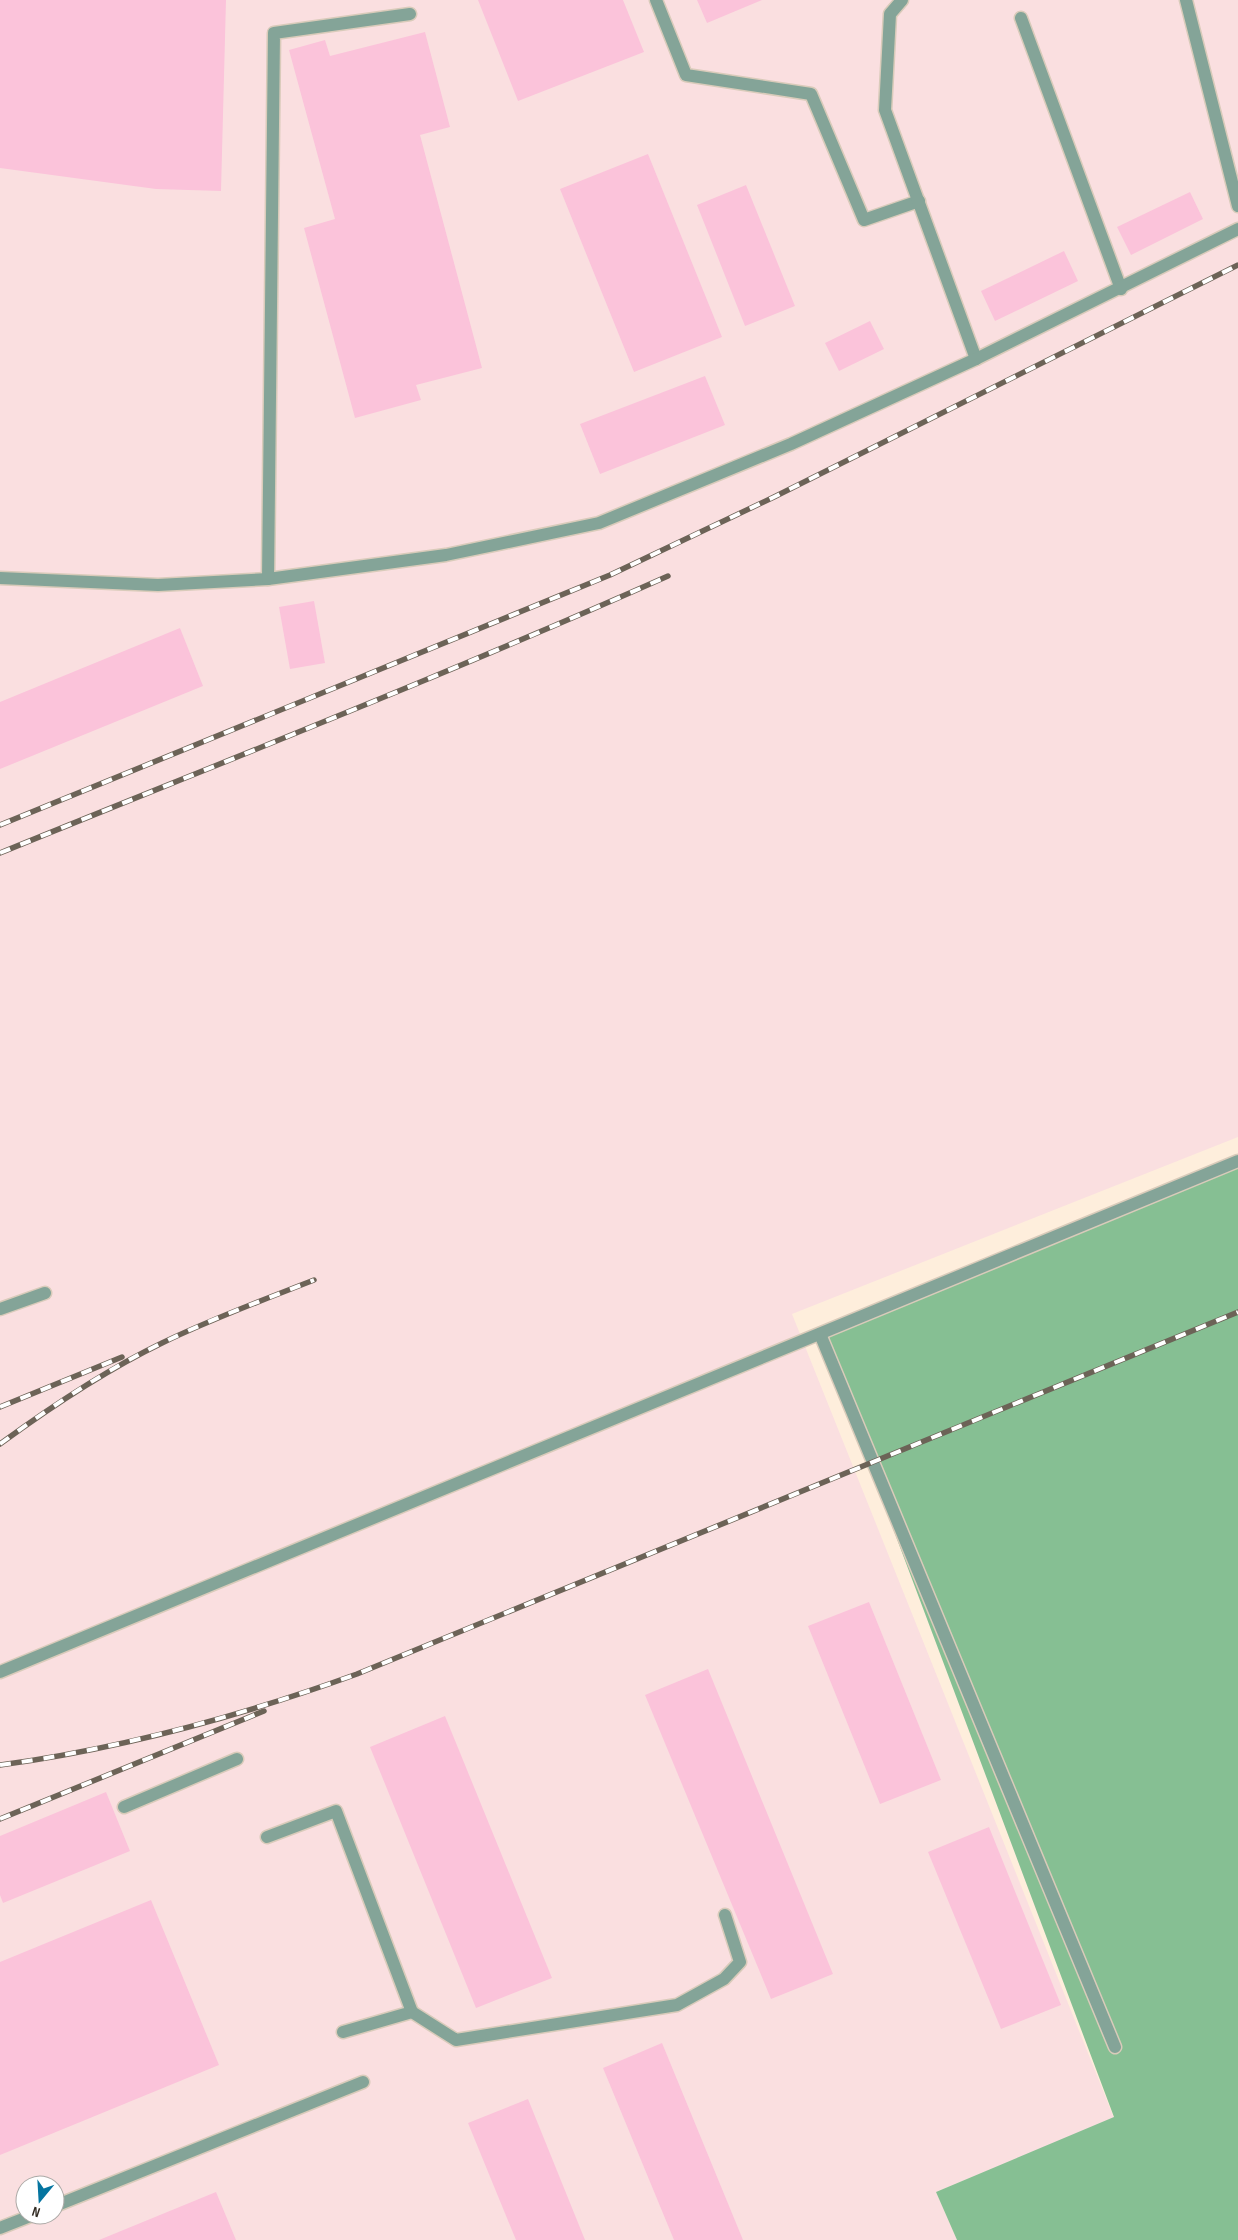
<svg xmlns="http://www.w3.org/2000/svg" width="1238" height="2240" font-family="'Sofia Sans Condensed',sans-serif">
	<style>
		.industrial { fill: #fadfe0; fill-rule: evenodd }
		.forest { fill: #86bf93 }
		.building { fill: #fbc3da }
		.lines { fill: none; stroke-linecap: round; stroke-linejoin: round }
		.minor-casing { stroke: #d9cbba; stroke-width: 15 }
		.minor { stroke: #84a498; stroke-width: 12 }
		.rail-casing { stroke: #6c6357; stroke-width: 5.5 }
		.rail { stroke: #fff; stroke-width: 4; stroke-dasharray: 11; stroke-linecap: butt }
	</style>
	<rect width="100%" height="100%" fill="#feeedc"/>
	<path class="industrial" d="M0 0H1238V1137L792 1314 1114 2118 936 2192 957 2240H0ZM25 2185H55V2215H25Z"/>
	<path class="forest" d="M1238 1161V2240H957L936 2192 1114 2117 820 1334Z"/>
	<g class="building">
		<path d="M0 0H226L221 191 156 189 0 168Z"/>
		<path d="M478 0H623L644 52 518 101Z"/>
		<path d="M697 0H762L707 23Z"/>
		<path d="M425 32 450 127 420 135 482 368 416 385 421 400 355 418 304 228 335 219 289 50 325 40 330 56Z"/>
		<path d="M648 154 722 337 634 372 560 189Z"/>
		<path d="M746 185 795 306 745 326 697 205Z"/>
		<path d="M1190 192 1203 219 1131 255 1117 227Z"/>
		<path d="M1064 251 1078 281 995 321 981 291Z"/>
		<path d="M870 321 884 349 839 371 825 343Z"/>
		<path d="M705 376 725 425 600 474 580 424Z"/>
		<path d="M314 601 325 663 290 669 279 607Z"/>
		<path d="M180 628 203 686 0 769V702Z"/>
		<path d="M869 1602 941 1780 880 1804 808 1626Z"/>
		<path d="M708 1669 833 1974 771 1999 645 1695Z"/>
		<path d="M445 1716 552 1978 476 2008 370 1747Z"/>
		<path d="M106 1792 130 1851 3 1903 0 1895V1836Z"/>
		<path d="M989 1827 1061 2005 1001 2029 928 1852Z"/>
		<path d="M151 1900 219 2065 0 2155V1962Z"/>
		<path d="M662 2043 743 2240H674L603 2068Z"/>
		<path d="M528 2099 585 2240H516L468 2123Z"/>
		<path d="M216 2192 236 2240H99Z"/>
	</g>
	<g class="lines">
		<g class="minor-casing">
			<g id="minor">
				<path d="M656 0 686 75 811 94 864 220 919 201"/>
				<path d="M902 0 890 14 885 110 976 359"/>
				<path d="M1186 0 1238 206"/>
				<path d="M1021 18 1121 289"/>
				<path d="M0 578 158 585 268 579 446 555 599 523 791 444 976 359 1238 229"/>
				<path d="M268 579 274 33 410 14"/>
				<path d="M0 1309 45 1293"/>
				<path d="M820 1334 1115 2047"/>
				<path d="M0 1672 1238 1161"/>
				<path d="M124 1807 237 1759"/>
				<path d="M267 1837 336 1811 412 2012 343 2032"/>
				<path d="M412 2012 456 2040 677 2005 724 1979 740 1962 725 1915"/>
				<path d="M55 2206 363 2082"/>
				<path d="M0 2228 33 2215"/>
			</g>
		</g>
		<use href="#minor" class="minor"/>
		<g class="rail-casing">
			<g id="rail">
				<path d="M0 825 610 575 774 497 1238 265"/>
				<path d="M0 853C223 762 448 674 668 576"/>
				<path d="M0 1407 122 1357"/>
				<path d="M0 1444C52 1406 104 1371 162 1343 211 1319 263 1300 314 1280"/>
				<path d="M0 1765C119 1749 244 1715 357 1674L1238 1312"/>
				<path d="M0 1819 264 1711"/>
			</g>
		</g>
		<use href="#rail" class="rail"/>
	</g>
	<g transform="translate(40 2200) rotate(198)"><circle r="24" fill="#ffffff" stroke="#aca9a6"/>
	<path d="M0-4L9 19L0 12L-9 19Z" fill="#0575a0"/>
	<text y="-8" font-size="14" font-weight="bold" text-anchor="middle" fill="#302920">N</text>
	</g>
</svg>
